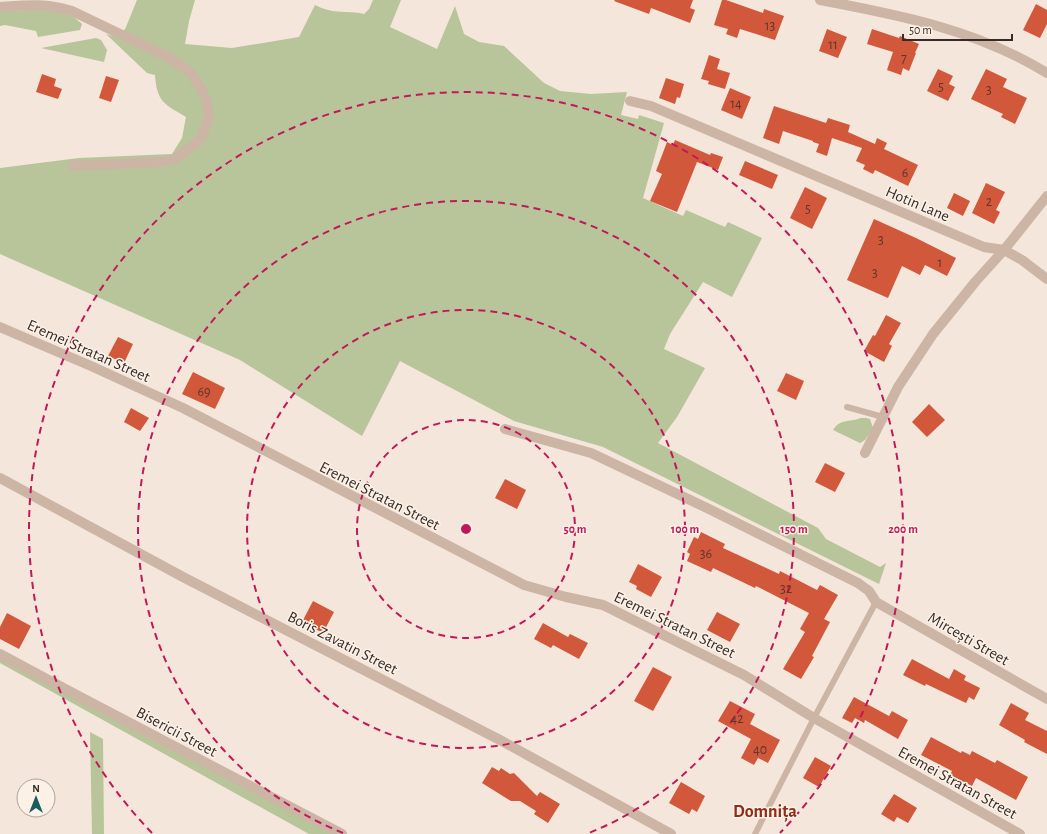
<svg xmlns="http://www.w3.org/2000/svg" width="1047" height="834" font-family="'Alegreya Sans',sans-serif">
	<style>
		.green { fill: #b8c499 }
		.building { fill: #d1583b }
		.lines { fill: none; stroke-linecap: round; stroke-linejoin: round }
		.lane { stroke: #cdb5a5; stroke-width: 6 }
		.street { stroke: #cdb5a5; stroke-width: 10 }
		.ring { fill: none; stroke: #c2185b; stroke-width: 2; stroke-dasharray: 7 5 }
		.labels { text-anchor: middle; stroke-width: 3; stroke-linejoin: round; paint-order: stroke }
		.number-label { font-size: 14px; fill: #5e362c }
		.street-label { font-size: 16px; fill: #382b27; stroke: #fbf1e7 }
		.quarter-label { font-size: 18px; font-weight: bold; fill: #8f2e18; stroke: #fbf1e7 }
		.centre { fill: #c2185b; stroke: #fbf1e7; stroke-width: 2 }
		.ring-label { font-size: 12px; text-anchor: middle; font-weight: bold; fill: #c2185b; stroke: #fbf1e7; stroke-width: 3; stroke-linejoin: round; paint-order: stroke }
	</style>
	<rect width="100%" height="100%" fill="#f4e6da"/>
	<g class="green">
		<path d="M137 0H195L189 21 185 44 232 48 299 37 315 5C319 7 324 9 328 10 340 13 352 11 364 14L369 9 373 0H401L390 27 437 49 455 6 464 34 479 42 504 46 544 83 560 91 591 94 627 92 621 115 638 119 639 115 664 123 643 198 683 216 686 210 725 227 728 222 762 238 732 297 703 282 670 334 664 349 705 368 677 417 658 443 818 528 826 539 880 567 886 563 879 584 603 447 514 421 400 361 362 436 240 360 0 254V168L79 158 172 154 182 138 186 117C165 104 157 103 155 75L147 73 106 34 120 38 126 27Z"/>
		<path d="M57 9 74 17 82 24 80 30 38 37 36 31 5 25 0 26V11Z"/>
		<path d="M96 38 101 40 107 50 104 62 41 48Z"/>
		<path d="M861 418H866L870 419 873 428 865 440 860 443 833 430C841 418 848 423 861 418Z"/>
		<path d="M0 657 332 834H309L0 663Z"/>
		<path d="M90 732 103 739 104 834H92Z"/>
	</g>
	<g class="building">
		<path d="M615 0H693L690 8 695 10 690 23 651 8 649 14 614 1Z"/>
		<path d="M722 0H726L763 13 764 9 784 16 775 40 740 29 737 38 726 34 728 29 714 25Z"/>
		<path d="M1036 4 1047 10V24L1040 38 1023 30Z"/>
		<path d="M827 29 847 37 838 58 819 51Z"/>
		<path d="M872 29 899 38 900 36 919 44 915 53H916L909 71 903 68 901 75 887 70 893 52 867 44Z"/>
		<path d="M709 55 720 59 717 69 730 73 725 89 708 84 709 81 701 79Z"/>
		<path d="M938 69 953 76 949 84 955 87 948 101 927 91Z"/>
		<path d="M986 69 1007 79 1003 87 1027 98 1015 124 1001 117 1003 114 971 99Z"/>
		<path d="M42 74 56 79 54 86 62 89 58 99 36 92Z"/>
		<path d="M106 76 119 80 111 102 99 98Z"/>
		<path d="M666 78 684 84 680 98 677 97 675 104 659 98Z"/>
		<path d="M730 88 751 97 742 119 721 110Z"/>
		<path d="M774 106 820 121 826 123 828 118 850 125 848 132 875 144 877 138 887 143 884 149 918 165 908 186 875 170 873 174 863 169 865 165 856 161 862 148 832 138 827 156 816 152 819 144 813 142V141L783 131 779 144 763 138Z"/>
		<path d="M675 140 710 155 711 153 723 157 718 170 697 162 677 212 650 201 662 174 656 171 667 142 673 145Z"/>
		<path d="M745 161 778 175 772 189 739 175Z"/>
		<path d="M986 183 1005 192 996 210 1000 212 994 224 972 213Z"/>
		<path d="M805 187 827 198 812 229 790 218Z"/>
		<path d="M954 193 970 201 963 216 947 208Z"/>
		<path d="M874 219 916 238 956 258 947 276 925 265 920 275 902 266 888 298 847 280Z"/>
		<path d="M886 315 901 323 889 344 892 346 884 362 864 351 873 335 875 336Z"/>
		<path d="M118 337 133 344 124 363 108 356Z"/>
		<path d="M193 372 225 388 215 409 182 394Z"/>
		<path d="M786 373 804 381 796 400 777 391Z"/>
		<path d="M929 404 945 420 927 437 912 422Z"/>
		<path d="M131 408 149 418 140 431 124 422Z"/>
		<path d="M825 463 845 473 835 492 815 482Z"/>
		<path d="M505 479 526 490 517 509 495 498Z"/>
		<path d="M701 532 725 544 723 548 779 574 780 571 817 590 820 585 838 595 824 619 830 622 812 656 814 657 801 679 783 669 805 632 800 629 809 613 756 586 755 588 713 568 711 572 687 561 690 554 687 552 694 537 698 539Z"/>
		<path d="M638 564 662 577 651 597 636 589 637 586 629 582Z"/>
		<path d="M313 601 334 612 323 633 302 622Z"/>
		<path d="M717 612 740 624 730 642 707 630Z"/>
		<path d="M7 613 31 626 19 649 0 639V627Z"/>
		<path d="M543 623 568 637 570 634 588 643 579 659 553 645 551 648 534 639Z"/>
		<path d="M912 659 949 679 954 669 966 676 964 680 980 688 974 700 969 697 966 703 926 684 925 686 903 675Z"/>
		<path d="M653 667 672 677 653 711 634 701Z"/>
		<path d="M854 697 889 716 892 711 908 720 898 739 865 720 864 723 855 718 852 723 842 718Z"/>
		<path d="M730 701 755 714 750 724 780 740 768 763 758 758 754 765 741 758 751 739 718 721Z"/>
		<path d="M1011 703 1029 713 1025 720 1047 731V754L1024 742 1025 740 999 725Z"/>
		<path d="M931 737 961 753 962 751 970 755 972 751 995 763 997 760 1028 777 1016 800 976 778 972 786 950 775 952 771 921 755Z"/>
		<path d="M815 757 831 766 819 787 803 778Z"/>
		<path d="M492 767 499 771 501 768 510 774 514 773 537 796 540 792 560 804 548 823 534 814 536 811 520 801H511L482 783Z"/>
		<path d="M681 782 705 796 697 812 692 809 689 814 669 803Z"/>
		<path d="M894 794 917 808 908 823 897 817 894 822 881 814Z"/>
	</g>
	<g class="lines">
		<g class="lane">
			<path d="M847 407 883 417"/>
			<path d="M755 834 814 718 876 602"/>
		</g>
		<g class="street">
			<path d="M820 0C900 15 977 30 1047 73"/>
			<path d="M0 7C28 5 45 3 72 11L168 57 190 72 201 88 207 102 209 119 200 139 194 145 175 159 162 162 73 166"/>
			<path d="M630 101 651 106 984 247 1004 250 1022 260 1047 279"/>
			<path d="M0 327 91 366 183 408 524 585 566 597 603 605 744 675 814 718 1020 834"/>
			<path d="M505 429 591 453 707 508 858 583 869 591 876 602 1047 699"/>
			<path d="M865 453 898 387 933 334 976 281 1004 250 1047 196"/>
			<path d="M0 478 183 577 500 740 671 834"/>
			<path d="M0 654 67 690 342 834"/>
		</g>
	</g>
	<g class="ring">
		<circle cx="466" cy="529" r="109"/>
		<circle cx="466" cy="529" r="219"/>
		<path d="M343 833A328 328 0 1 1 589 833"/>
		<path d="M152 833A437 437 0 1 1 780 833"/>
	</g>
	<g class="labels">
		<g class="number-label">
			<text x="770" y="30">13</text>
			<text x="833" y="49">11</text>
			<text x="904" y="62">7</text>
			<text x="941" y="91">5</text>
			<text x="989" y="94">3</text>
			<text x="736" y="108">14</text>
			<text x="905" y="177">6</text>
			<text x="989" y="206">2</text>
			<text x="808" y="213">5</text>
			<text x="881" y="244">3</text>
			<text x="940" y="267">1</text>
			<text x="875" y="277">3</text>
			<text x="204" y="396">69</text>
			<text x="706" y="558">36</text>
			<text x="786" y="593">32</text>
			<text x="737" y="723">42</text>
			<text x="760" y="754">40</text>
		</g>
		<g class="street-label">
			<text transform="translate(918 203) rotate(23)" y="6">Hotin Lane</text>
			<text transform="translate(89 350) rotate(24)" y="6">Eremei Stratan Street</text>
			<text transform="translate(380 495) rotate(27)" y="6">Eremei Stratan Street</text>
			<text transform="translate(675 624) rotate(26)" y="6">Eremei Stratan Street</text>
			<text transform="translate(969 638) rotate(30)" y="6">Mircești Street</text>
			<text transform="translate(343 642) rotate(27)" y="6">Boris Zavatin Street</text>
			<text transform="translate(177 731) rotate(28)" y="6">Bisericii Street</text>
			<text transform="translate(958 782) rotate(29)" y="6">Eremei Stratan Street</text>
		</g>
		<g class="quarter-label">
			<text x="765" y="817">Domnița</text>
		</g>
	</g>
	<circle cx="466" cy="529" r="6" class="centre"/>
	<g class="ring-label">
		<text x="575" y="533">50 m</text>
		<text x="685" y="533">100 m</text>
		<text x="794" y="533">150 m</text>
		<text x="903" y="533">200 m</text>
	</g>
	<g transform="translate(36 798)"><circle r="19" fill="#fbf1e7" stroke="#ada29a"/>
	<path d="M0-3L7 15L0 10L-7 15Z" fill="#185d5e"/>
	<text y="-6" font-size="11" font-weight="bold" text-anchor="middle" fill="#382b27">N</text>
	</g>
	<path d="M903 34v6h109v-6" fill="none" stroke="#382b27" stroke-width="2"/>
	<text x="909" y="34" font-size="12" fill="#382b27" stroke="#fbf1e7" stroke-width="3" paint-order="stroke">50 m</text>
</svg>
